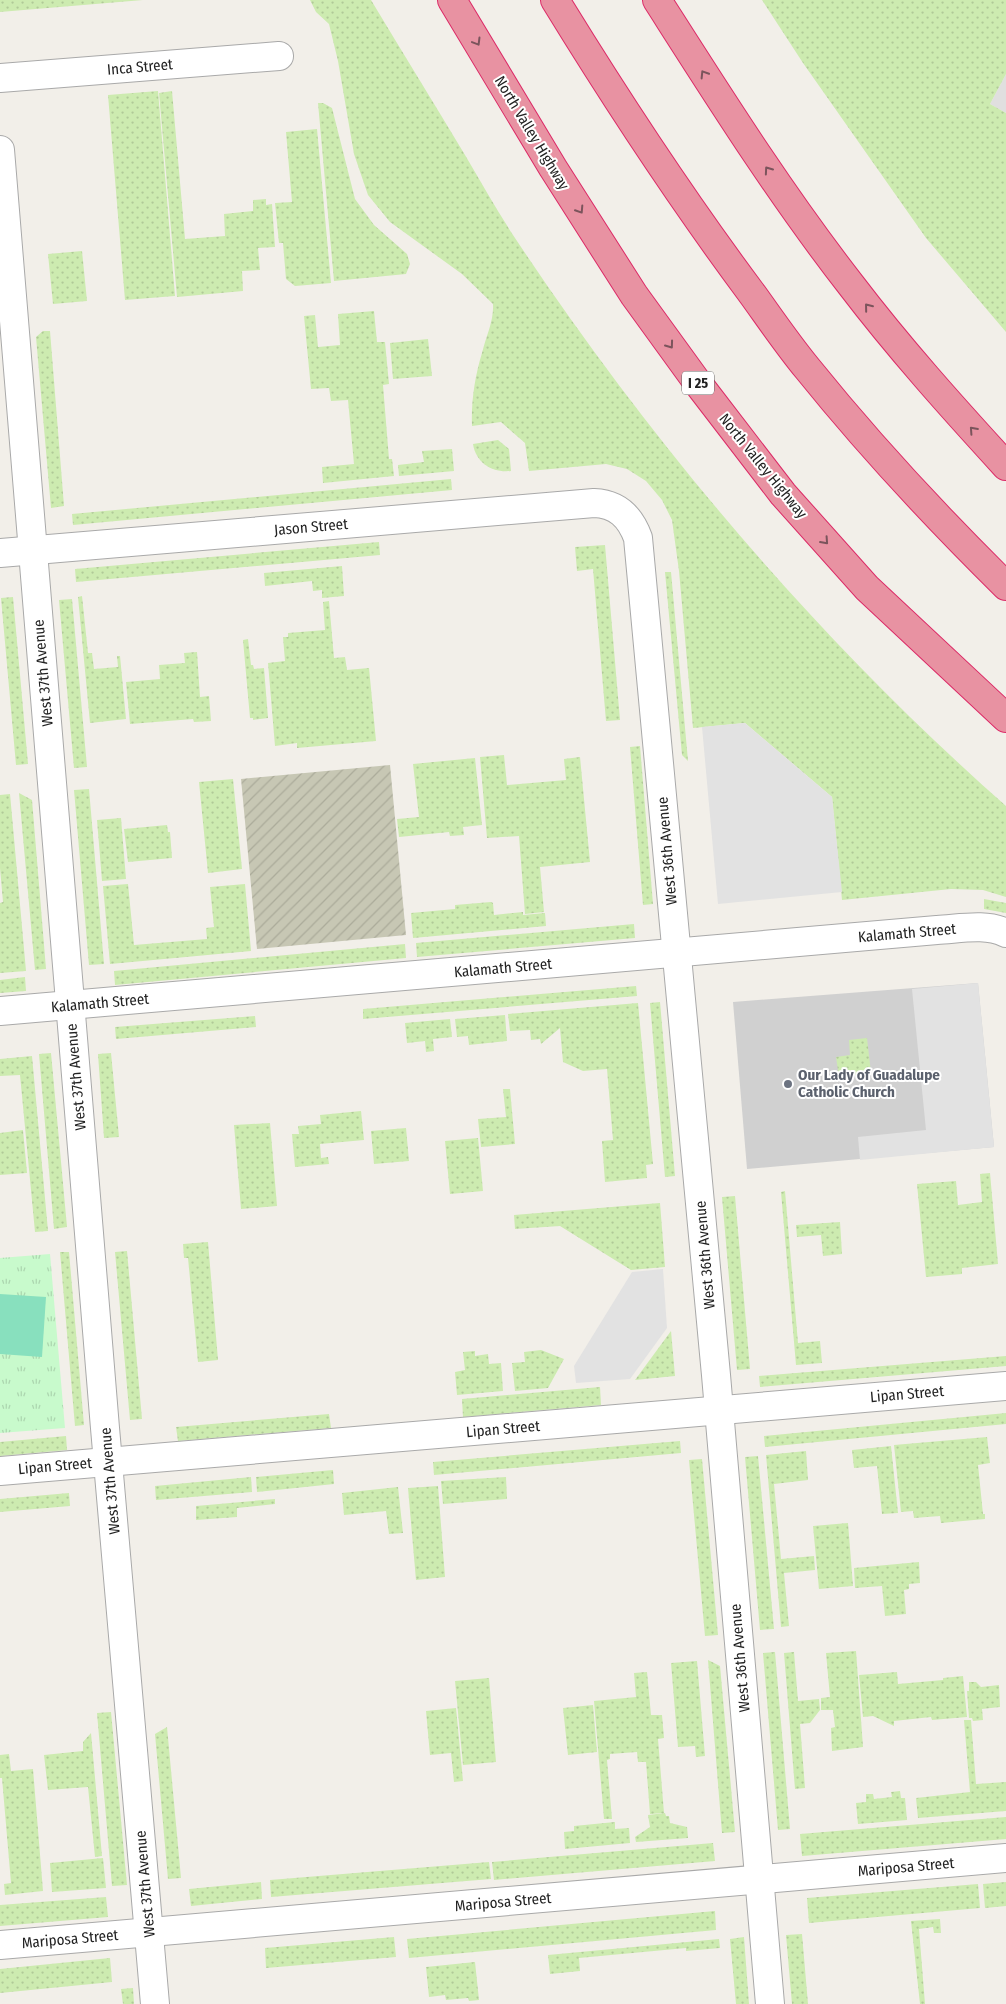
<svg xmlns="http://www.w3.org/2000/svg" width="1006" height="2004" font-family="'Fira Sans Condensed',sans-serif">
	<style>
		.residential { fill: #e0dfdf }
		.religious { fill: #d0d0d0 }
		.construction { fill: url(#construction-furrows) }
		.grass { fill: url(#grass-dots) }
		.park { fill: url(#park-tufts) }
		.pitch { fill: #88e0be }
		.parking { fill: #e2e2e2 }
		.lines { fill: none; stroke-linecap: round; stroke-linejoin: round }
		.minor-casing { stroke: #a9a9a9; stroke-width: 30 }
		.highway-casing { stroke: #dc2a67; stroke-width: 30 }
		.minor { stroke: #fff; stroke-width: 28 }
		.highway { stroke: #e892a2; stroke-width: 28 }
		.oneway { stroke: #7b545c }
		.worship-dot { fill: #6b7280; stroke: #fff; stroke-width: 2 }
		.labels { text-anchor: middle; stroke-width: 4; stroke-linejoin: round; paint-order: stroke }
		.shield { fill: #fff; stroke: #646464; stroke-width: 1 }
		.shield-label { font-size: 14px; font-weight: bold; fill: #222 }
		.street-label { font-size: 15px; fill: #222; stroke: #fff }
		.worship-label { font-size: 15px; font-weight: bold; fill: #5b616d; stroke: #fff; text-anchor: start }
	</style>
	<defs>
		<pattern id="construction-furrows" width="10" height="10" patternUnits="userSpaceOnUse" patternTransform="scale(1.25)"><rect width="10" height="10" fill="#c7c7b4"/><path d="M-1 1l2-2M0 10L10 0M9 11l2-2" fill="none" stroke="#abab9a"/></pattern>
		<pattern id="grass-dots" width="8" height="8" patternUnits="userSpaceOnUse" patternTransform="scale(1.25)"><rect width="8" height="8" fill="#cdebb0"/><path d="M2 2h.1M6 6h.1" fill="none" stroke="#b0c997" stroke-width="1.8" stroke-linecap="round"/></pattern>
		<pattern id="park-tufts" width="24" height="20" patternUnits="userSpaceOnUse" patternTransform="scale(1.25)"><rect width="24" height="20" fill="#c8facc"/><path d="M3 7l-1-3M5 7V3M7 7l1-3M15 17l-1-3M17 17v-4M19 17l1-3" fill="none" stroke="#acd6af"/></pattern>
	</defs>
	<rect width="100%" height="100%" fill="#f2efe9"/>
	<path class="residential" d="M1006 74V113L990 104Z"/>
	<path class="religious" d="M978 983 994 1147 747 1169 733 1002Z"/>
	<path class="construction" d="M390 765 406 935 257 949 241 779Z"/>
	<g class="grass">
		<path d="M0 0H143L0 12Z"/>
		<path d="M310 0H371C402 52 434 103 465 155 481 182 496 209 513 235 653 446 817 639 1006 806V897L983 890 951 889 842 900 832 797 745 723 693 728 679 571 672 520 662 500 646 481 627 469 606 464 529 471 525 443 501 422 472 426C471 401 475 376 482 353 486 336 494 321 493 304L462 274 390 222 368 195 354 154 338 61 329 24 316 12Z"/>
		<path d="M762 0H1006V74L990 104 1006 113V332L926 238 803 63Z"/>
		<path d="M158 91 175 296 125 300 108 95Z"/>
		<path d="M172 91 185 239 225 236 224 214 253 211V200L266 199V205L272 204 275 247 258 248 260 270 242 271 243 291 177 297 159 93Z"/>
		<path d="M318 103H323L332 108 355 199 374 225 407 254 410 264 406 274 334 281Z"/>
		<path d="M317 129 331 283 295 286 286 279 283 243H279L275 203 292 202 286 132Z"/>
		<path d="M82 251 87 301 53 304 48 254Z"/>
		<path d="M374 311 377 342H385L389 384 383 385 389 459H392L394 476 323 483 322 467 354 464 348 400 331 401 329 388 311 389 304 316 315 315 318 347 340 345 338 314Z"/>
		<path d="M43 331H50L64 506 51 508 36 337Z"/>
		<path d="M428 339 432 376 393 379 390 343Z"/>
		<path d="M498 440 509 449 511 471C492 473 476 463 473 444Z"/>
		<path d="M452 449 454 471 399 476 398 465 424 462 422 451Z"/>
		<path d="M451 479 452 490 73 525 72 514Z"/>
		<path d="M379 542 380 555 76 582 75 569Z"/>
		<path d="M605 545 620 720 606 721 593 569 577 571 575 547Z"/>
		<path d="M342 566 344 596 322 598V590L313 591 312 581 265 586 264 573Z"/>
		<path d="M665 572H671L688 761 682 755Z"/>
		<path d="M82 596 88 653H92L94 669 118 667 117 656H120L126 719 90 723 78 597Z"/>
		<path d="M13 597 28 764 16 765 1 598Z"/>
		<path d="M72 599 87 767 74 768 59 600Z"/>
		<path d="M329 601 334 658 345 657 347 670 369 668 376 741 297 748V743L275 746 268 663 285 661 283 637H288V633L325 630 323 602Z"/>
		<path d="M248 639 251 665H253L254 669 264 668 268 718 253 720V718H250L243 640Z"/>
		<path d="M197 652 200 697 209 696 211 721 194 722 193 719 130 724 126 682 160 679 159 665 185 663 184 653Z"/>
		<path d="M640 746 653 904 643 905 630 747Z"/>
		<path d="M504 755 507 785 566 780 564 759 580 757 590 862 540 867 544 912 525 914 519 836 487 838 480 757Z"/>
		<path d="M475 758 482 825 463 827 464 835 450 836 449 832 399 837 397 819 419 817 413 764Z"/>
		<path d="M233 779 242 869 208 873 199 782Z"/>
		<path d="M89 789 104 964 89 965 74 790Z"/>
		<path d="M19 793 32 800 46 969 35 970Z"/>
		<path d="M10 794 26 971 0 973V903L3 902 0 868V795Z"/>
		<path d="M121 818 126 879 102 881 97 820Z"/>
		<path d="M167 825 168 832H170L172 858 128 862 124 829Z"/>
		<path d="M128 884 134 945 207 939 206 928 214 927 210 887 245 884 251 951 110 964 103 886Z"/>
		<path d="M984 899 1006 903V913L984 909Z"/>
		<path d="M491 902 493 903 494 915 523 912V915L545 913 546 926 413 938 411 913 455 909V905Z"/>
		<path d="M634 924 635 938 417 957 416 943Z"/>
		<path d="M405 944 406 958 115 985 114 971Z"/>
		<path d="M25 977 26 991 0 993V980Z"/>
		<path d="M636 986 637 996 363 1019V1009Z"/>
		<path d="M660 1002 675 1176 665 1177 650 1003Z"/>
		<path d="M638 1003 653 1164 646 1165 647 1178 605 1182 602 1141 613 1140 607 1069 583 1071 563 1062 560 1028 541 1044 540 1039 531 1040 530 1030 510 1031 508 1014Z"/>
		<path d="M505 1015 507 1041 469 1045 468 1036 457 1037 455 1019Z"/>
		<path d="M255 1016 256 1027 116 1039 115 1027Z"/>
		<path d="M450 1019 452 1037 433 1039 434 1051 426 1052 425 1041 407 1043 405 1023Z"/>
		<path d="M867 1038 871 1073 839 1077 836 1057 850 1055 849 1040Z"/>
		<path d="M51 1053 67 1227 54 1229 39 1054Z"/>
		<path d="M111 1053 119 1137 104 1138 98 1054Z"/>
		<path d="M32 1056 48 1231 35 1232 20 1075 0 1076V1059Z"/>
		<path d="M503 1089H510L515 1144 481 1147 478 1119 506 1117Z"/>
		<path d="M361 1111 364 1140 320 1144 321 1158 328 1157 329 1164 295 1167 292 1134H299L298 1126 321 1124 320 1115Z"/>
		<path d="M270 1123 277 1206 241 1209 234 1125Z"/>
		<path d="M406 1128 409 1161 374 1164 371 1131Z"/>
		<path d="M23 1130 27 1173 0 1175V1133Z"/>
		<path d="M478 1138 483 1191 450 1194 445 1141Z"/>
		<path d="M990 1173 998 1264 962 1268V1274L926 1277 917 1184 956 1181 958 1205 982 1202 980 1174Z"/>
		<path d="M785 1191 798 1343 820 1341 822 1363 796 1365 781 1192Z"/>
		<path d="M735 1196 750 1369 737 1370 722 1197Z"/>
		<path d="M660 1203 665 1267 631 1270 560 1226 515 1229 514 1215Z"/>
		<path d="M840 1222 842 1254 823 1256 821 1235 797 1237 796 1225Z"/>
		<path d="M208 1242 218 1360 198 1362 188 1258H184L183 1244Z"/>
		<path d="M127 1251 142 1419 130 1420 115 1252Z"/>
		<path d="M60 1252H69L84 1425 75 1426Z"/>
		<path d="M671 1331 675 1376 635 1380Z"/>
		<path d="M541 1350 564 1359 548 1388 515 1391 512 1363 525 1362 524 1352Z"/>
		<path d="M475 1351V1356L488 1354 489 1364 501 1363 503 1391 457 1395 455 1372 465 1370 463 1352Z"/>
		<path d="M1006 1356V1366L760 1387 759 1376Z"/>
		<path d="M600 1387 601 1405 463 1417 462 1399Z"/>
		<path d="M1006 1413V1424L765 1447 764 1436Z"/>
		<path d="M329 1414 331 1428 178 1441 176 1427Z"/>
		<path d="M66 1436 67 1450 0 1456V1442Z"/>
		<path d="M987 1437 990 1463 978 1465 983 1514H985V1519L941 1523 940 1516 914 1518 913 1511 901 1512 894 1445Z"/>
		<path d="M680 1441 681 1453 434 1475 433 1462Z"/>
		<path d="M891 1446 898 1513 882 1514 877 1466 854 1468 852 1450Z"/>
		<path d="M806 1451 808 1480 774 1484 781 1559 814 1556 815 1570 784 1573 789 1626 781 1627 766 1455Z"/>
		<path d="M758 1456 774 1629 760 1630 745 1457Z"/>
		<path d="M702 1459 718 1635 705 1636 689 1460Z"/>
		<path d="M333 1470 334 1484 257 1492 256 1477Z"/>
		<path d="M251 1477 252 1492 156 1500 155 1486Z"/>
		<path d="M506 1477 507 1499 443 1504 441 1481Z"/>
		<path d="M438 1486 445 1577 416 1580 408 1488Z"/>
		<path d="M398 1487 403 1533 389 1534 386 1511 344 1515 342 1493Z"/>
		<path d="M69 1493 70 1506 0 1512V1499Z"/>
		<path d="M275 1499V1504L237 1508V1517L196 1520V1506Z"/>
		<path d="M848 1523 853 1586 819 1589 813 1526Z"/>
		<path d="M919 1562 920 1583 909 1584V1589L904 1590 906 1614 885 1616 882 1586 855 1588 854 1568Z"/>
		<path d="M856 1651 863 1747 832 1751 831 1728 835 1727 833 1710H821V1698L830 1697 826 1653Z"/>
		<path d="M775 1652 790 1829 778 1830 763 1653Z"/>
		<path d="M794 1652 798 1701 819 1699 820 1710 810 1723 800 1724 805 1788 795 1789 784 1653Z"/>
		<path d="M708 1660 720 1666 735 1832 722 1833Z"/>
		<path d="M697 1661 705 1756 696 1757 695 1746 678 1747 671 1663Z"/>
		<path d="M647 1672 651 1715H662L664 1738 658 1739 664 1813 650 1814 646 1762H638L637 1752 610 1754V1759L607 1760 612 1819H604L594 1701 636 1697 634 1673Z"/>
		<path d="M897 1672 898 1684 943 1680V1678L963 1676 967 1717 932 1720 931 1717 894 1721V1726L873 1716 863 1717 859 1675Z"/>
		<path d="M489 1678 496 1762 463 1765 455 1681Z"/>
		<path d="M969 1682H976L981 1687 999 1685 1000 1707 982 1709 983 1720 973 1721 972 1718H969L967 1691H969Z"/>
		<path d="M593 1705 597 1752 568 1755 563 1708Z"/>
		<path d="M456 1708 463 1781 454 1782 451 1753 430 1755 426 1711Z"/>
		<path d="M111 1712 127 1885 112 1886 97 1713Z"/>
		<path d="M964 1720H971L976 1784 1006 1782V1811L918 1818 916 1798 970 1792Z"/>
		<path d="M167 1727 181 1878 168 1879 155 1734Z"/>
		<path d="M91 1733 102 1856 95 1857 88 1787 48 1790 44 1755 83 1751V1742Z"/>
		<path d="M9 1754 11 1771 33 1769 43 1891 5 1895 4 1884 11 1883 2 1778H0V1755Z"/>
		<path d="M900 1791 901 1798H905L907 1820 858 1824 856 1803 866 1802V1794H873L874 1799 892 1797 891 1792Z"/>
		<path d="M665 1813 666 1816H669L670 1823 687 1827 688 1838 636 1842 635 1837 650 1827 648 1815Z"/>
		<path d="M1006 1817V1839L802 1856 800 1834Z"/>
		<path d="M615 1822V1829L629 1828 630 1843 565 1849 564 1832 574 1831V1826Z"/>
		<path d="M713 1843 715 1861 494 1880 492 1862Z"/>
		<path d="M103 1858 106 1888 52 1892 50 1863Z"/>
		<path d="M489 1862 491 1879 271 1897 270 1880Z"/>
		<path d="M261 1882 262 1899 191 1906 189 1889Z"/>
		<path d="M1006 1882V1906L985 1908 983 1884Z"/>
		<path d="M978 1884 980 1908 809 1923 807 1898Z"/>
		<path d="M106 1897 108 1917 0 1926V1905Z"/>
		<path d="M715 1911 716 1930 409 1958 407 1939Z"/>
		<path d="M940 1919 941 1933H934L933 1927 919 1929 925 2004H920L911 1921Z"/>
		<path d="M802 1934 808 2004H792L786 1935Z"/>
		<path d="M394 1937 396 1957 266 1968 265 1948Z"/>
		<path d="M744 1937 749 2004H736L730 1939Z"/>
		<path d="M719 1939 720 1948 686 1951V1948L579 1958 580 1971 550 1974 548 1955Z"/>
		<path d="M110 1958 112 1982 0 1993V1969Z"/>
		<path d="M475 1962 479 2000 469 2001 468 1998 446 2000 445 1995 429 1997 426 1967Z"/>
		<path d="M133 1988 134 2004H123L121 1989Z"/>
	</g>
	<path class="park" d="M50 1254 65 1428 0 1433V1258Z"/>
	<path class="pitch" d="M0 1294 46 1297 42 1357 0 1354Z"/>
	<g class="parking">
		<path d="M745 723 832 797 842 892 718 904 702 727Z"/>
		<path d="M978 983 994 1147 860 1160 858 1137 926 1130 912 989Z"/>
		<path d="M663 1269 667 1328 630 1379 576 1383 574 1366 632 1272Z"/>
	</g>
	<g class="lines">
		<g class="minor-casing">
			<g id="minor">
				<path d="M0 78 279 56"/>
				<path d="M0 150 105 1428 155 2004"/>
				<path d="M0 553 594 503C617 504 630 516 638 538L716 1375 770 2004"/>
				<path d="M0 1011 937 930C959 929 986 923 1006 933"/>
				<path d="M0 1471 1006 1386"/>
				<path d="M0 1945 1006 1858"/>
			</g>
		</g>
		<g class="highway-casing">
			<g id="highway">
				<path d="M452 0 553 168 634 295 700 386 783 494 867 588 1006 718"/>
				<path d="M555 0C617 101 682 200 753 295 771 320 788 345 807 368 869 445 936 517 1006 586"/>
				<path d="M657 0C719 97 780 194 851 285 899 348 952 407 1006 466"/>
			</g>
		</g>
		<use href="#minor" class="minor"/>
		<use href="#highway" class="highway"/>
	</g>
	<defs><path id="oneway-chevron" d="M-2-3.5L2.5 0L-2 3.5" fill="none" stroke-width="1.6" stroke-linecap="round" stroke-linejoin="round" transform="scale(1.25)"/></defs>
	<g class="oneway">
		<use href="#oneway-chevron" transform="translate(477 42) rotate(59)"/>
		<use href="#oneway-chevron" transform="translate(704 74) rotate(-122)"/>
		<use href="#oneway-chevron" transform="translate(768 170) rotate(-125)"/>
		<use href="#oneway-chevron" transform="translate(580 210) rotate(57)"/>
		<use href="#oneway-chevron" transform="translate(868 307) rotate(-129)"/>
		<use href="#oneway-chevron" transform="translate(670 345) rotate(54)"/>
		<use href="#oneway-chevron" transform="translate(973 430) rotate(-132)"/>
		<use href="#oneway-chevron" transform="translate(825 541) rotate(48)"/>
	</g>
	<circle class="worship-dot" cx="788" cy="1084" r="5"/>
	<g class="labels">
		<rect class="shield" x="682" y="371.5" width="32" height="23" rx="4"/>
		<g class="shield-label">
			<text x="698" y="388">I 25</text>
		</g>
		<g class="street-label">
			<text transform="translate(140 67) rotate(-5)" y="5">Inca Street</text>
			<text transform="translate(532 133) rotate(59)" y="5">North Valley Highway</text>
			<text transform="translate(763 466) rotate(51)" y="5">North Valley Highway</text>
			<text transform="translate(311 527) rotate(-5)" y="5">Jason Street</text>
			<text transform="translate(43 673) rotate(-95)" y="5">West 37th Avenue</text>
			<text transform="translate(667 851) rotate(-95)" y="5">West 36th Avenue</text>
			<text transform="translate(907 933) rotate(-5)" y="5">Kalamath Street</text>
			<text transform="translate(503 968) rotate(-5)" y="5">Kalamath Street</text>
			<text transform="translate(100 1003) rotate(-5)" y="5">Kalamath Street</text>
			<text transform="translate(76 1077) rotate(-95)" y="5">West 37th Avenue</text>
			<text transform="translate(705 1255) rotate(-95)" y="5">West 36th Avenue</text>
			<text transform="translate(907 1394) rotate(-5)" y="5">Lipan Street</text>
			<text transform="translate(503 1429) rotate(-5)" y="5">Lipan Street</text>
			<text transform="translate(55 1466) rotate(-5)" y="5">Lipan Street</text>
			<text transform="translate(110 1481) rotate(-95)" y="5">West 37th Avenue</text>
			<text transform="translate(740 1658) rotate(-95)" y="5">West 36th Avenue</text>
			<text transform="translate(906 1867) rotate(-5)" y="5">Mariposa Street</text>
			<text transform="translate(145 1884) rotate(-95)" y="5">West 37th Avenue</text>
			<text transform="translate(503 1902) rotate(-5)" y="5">Mariposa Street</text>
			<text transform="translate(70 1939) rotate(-5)" y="5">Mariposa Street</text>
		</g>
		<g class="worship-label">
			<text x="798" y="1080">Our Lady of Guadalupe<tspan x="798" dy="17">Catholic Church</tspan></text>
		</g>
	</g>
</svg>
